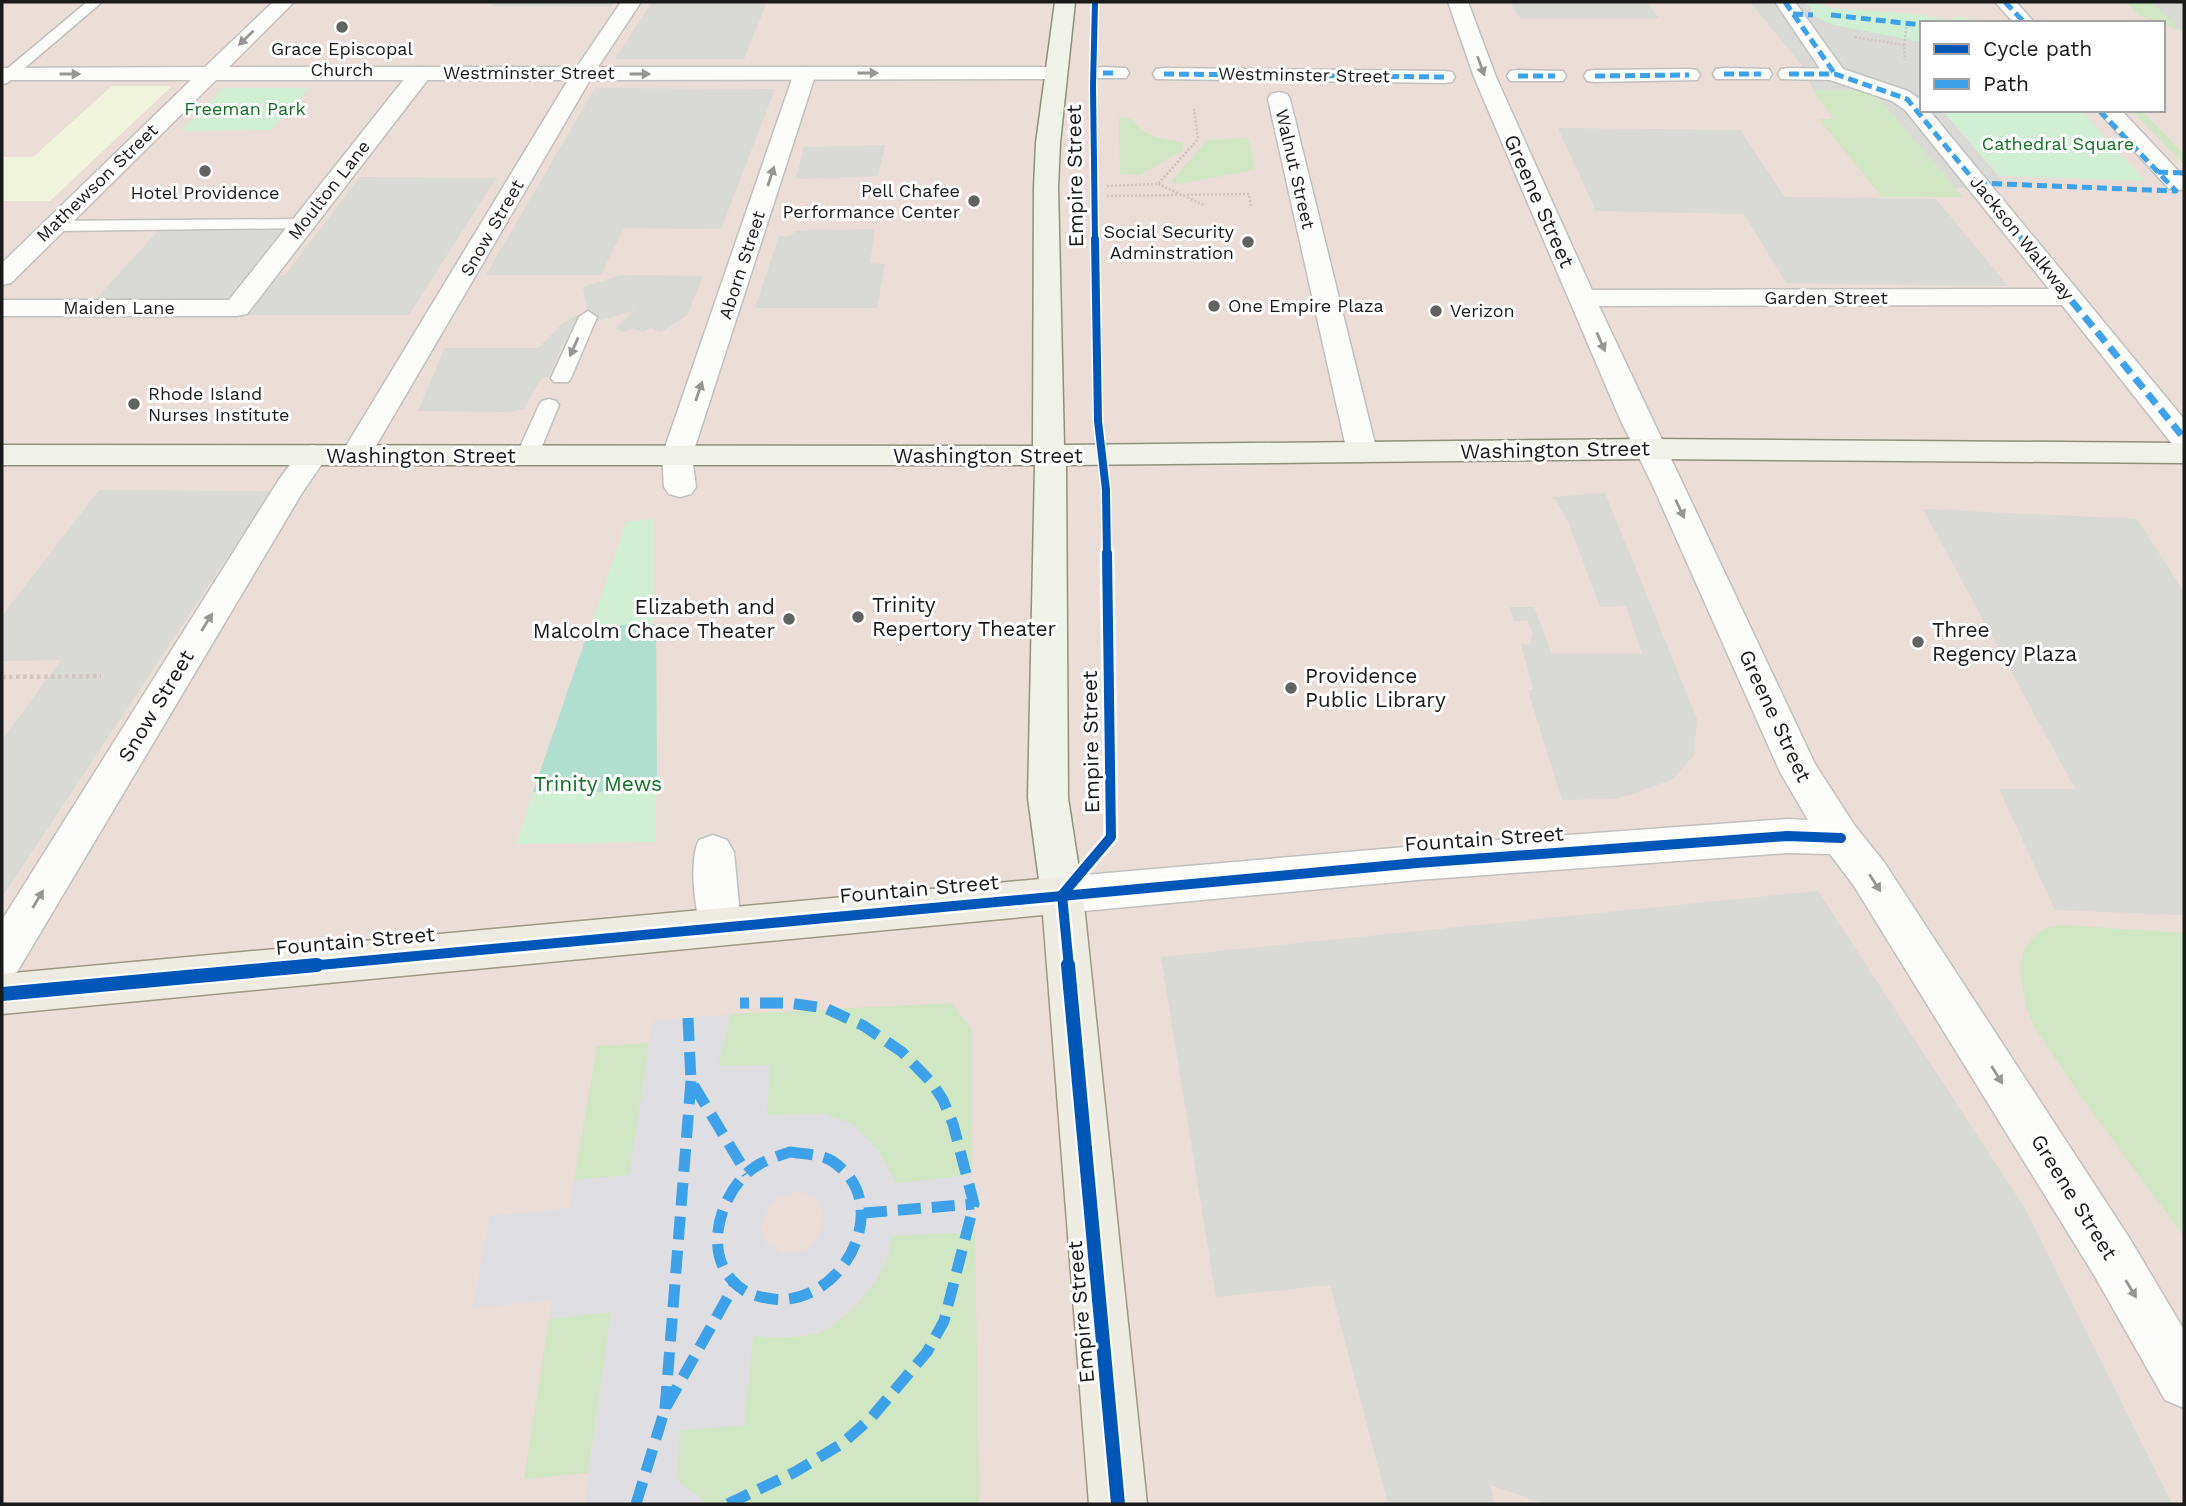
<svg xmlns="http://www.w3.org/2000/svg" width="2186" height="1506" font-family="'Work Sans',sans-serif">
	<style>
		.commercial { fill: #ebddd8; fill-rule: evenodd }
		.education { fill: #f1f4dd }
		.grass { fill: #d1e6c2 }
		.park { fill: #d1efd5 }
		.pitch { fill: #b0dfd0 }
		.parking { fill: #d9d9d6 }
		.plaza { fill: #dfdee2; fill-rule: evenodd }
		.lines { fill: none; stroke-linecap: round; stroke-linejoin: round }
		.service-casing { stroke: #c1c1bf; stroke-width: 3 }
		.pedestrian-casing { stroke: #c1c1bf; stroke-width: 3 }
		.minor-casing { stroke: #c1c1bf; stroke-width: 3 }
		.tertiary-casing { stroke: #c1c1bf; stroke-width: 3 }
		.secondary-casing { stroke: #8d917d; stroke-width: 3 }
		.primary-casing { stroke: #9d9882; stroke-width: 3 }
		.path-far1 { stroke: #d0c5c1; stroke-width: 2.5; stroke-dasharray: 2 2; stroke-linecap: butt }
		.path { stroke: #d0c5c1; stroke-width: 4.5; stroke-dasharray: 3.5 3.5; stroke-linecap: butt }
		.service { fill: #fcfcfb; fill-rule: evenodd }
		.pedestrian { fill: #fcfcfb; fill-rule: evenodd }
		.minor { fill: #fcfcfb; fill-rule: evenodd }
		.tertiary { fill: #fcfcfb; fill-rule: evenodd }
		.secondary { fill: #f0f1e8; fill-rule: evenodd }
		.primary { fill: #eeebe3; fill-rule: evenodd }
		.quiet-far2 { stroke: #3da2ea; stroke-width: 5; stroke-dasharray: 10 5; stroke-linecap: butt }
		.quiet-far1 { stroke: #3da2ea; stroke-width: 7; stroke-dasharray: 13 7; stroke-linecap: butt }
		.quiet { stroke: #3da2ea; stroke-width: 11; stroke-dasharray: 23 11; stroke-linecap: butt }
		.cycleway-far3-casing { stroke: #fff; stroke-width: 9 }
		.cycleway-far2-casing { stroke: #fff; stroke-width: 11 }
		.cycleway-far1-casing { stroke: #fff; stroke-width: 15 }
		.cycleway-casing { stroke: #fff; stroke-width: 18 }
		.cycleway-far3 { stroke: #0057b8; stroke-width: 6 }
		.cycleway-far2 { stroke: #0057b8; stroke-width: 8 }
		.cycleway-far1 { stroke: #0057b8; stroke-width: 10 }
		.cycleway { stroke: #0057b8; stroke-width: 14 }
		.oneway { fill: #969696 }
		.poi-dot { fill: #626260; stroke: #fff; stroke-width: 2.5 }
		.labels { text-anchor: middle; stroke-width: 6; stroke-linejoin: round; paint-order: stroke }
		.far-poi-label { font-size: 18px; fill: #1a1a1a; stroke: #fff; text-anchor: start }
		.far-street-label { font-size: 18px; fill: #1a1a1a; stroke: #fff }
		.far-park-label { font-size: 18px; fill: #107124; stroke: #fff }
		.street-label { font-size: 21px; fill: #1a1a1a; stroke: #fff }
		.poi-label { font-size: 21px; fill: #1a1a1a; stroke: #fff; text-anchor: start }
		.park-label { font-size: 21px; fill: #107124; stroke: #fff }
	</style>
	<rect width="100%" height="100%" fill="#e9e8e3"/>
	<path class="commercial" d="M2 2H2184V1504H2ZM1922 23H2163V110H1922Z"/>
	<path class="education" d="M112 86H172L50 201H2V157H33Z"/>
	<g class="grass">
		<path d="M2125 2H2152L2179 29H2184V32L2140 16Z"/>
		<path d="M1813 90 1872 91 1963 197H1882L1819 119H1834Z"/>
		<path d="M2131 110H2141L2184 154V165Z"/>
		<path d="M1119 117 1131 119C1144 137 1162 139 1183 142V150L1140 175 1120 174Z"/>
		<path d="M1248 138 1255 170 1178 184 1171 182 1207 140Z"/>
		<path d="M2062 925 2184 933V1237L2082 1098 2037 1031 2027 1011 2020 970 2023 952 2028 943 2038 933 2049 927Z"/>
		<path d="M951 1003 972 1029V1175L895 1184 879 1151 825 1114 767 1115 717 1067 731 1014Z"/>
		<path d="M649 1043 630 1175 574 1180 597 1046Z"/>
		<path d="M975 1232 979 1504H707L676 1479 680 1430 744 1425 753 1335C773 1337 798 1339 818 1333 840 1326 874 1288 883 1268 888 1258 890 1247 893 1236Z"/>
		<path d="M611 1312 588 1473 524 1479 549 1319Z"/>
	</g>
	<g class="park">
		<path d="M1799 2 1826 5 1827 8 1915 14 1954 21 1953 16 2001 23H1922V97L1843 68Z"/>
		<path d="M223 88H309L271 130 181 131Z"/>
		<path d="M1942 110H2080L2145 181 1999 176Z"/>
		<path d="M653 519 656 842 516 844 626 522Z"/>
	</g>
	<path class="pitch" d="M656 624 657 792H533L590 626Z"/>
	<g class="parking">
		<path d="M495 2H614L611 7 491 6Z"/>
		<path d="M652 2H767L744 59H615Z"/>
		<path d="M1510 2H1647L1659 18H1520Z"/>
		<path d="M1750 2H1799L1810 6 1813 15 1819 19 1834 25 1922 42V110H1942L2009 189 1950 188 1953 185 1872 91 1813 90 1801 64Z"/>
		<path d="M2152 2H2184V29H2179Z"/>
		<path d="M595 88 775 89 721 229 624 228 601 275H486Z"/>
		<path d="M1558 128 1740 130 1785 197 1936 199 2008 286 1786 283 1744 214 1596 211Z"/>
		<path d="M885 145 878 176 796 179 804 147Z"/>
		<path d="M360 177 496 178 409 315H238L268 276 285 275Z"/>
		<path d="M168 220H290L228 299H96Z"/>
		<path d="M875 229 870 263 885 264 877 308H755L779 236H790L795 231Z"/>
		<path d="M622 275 703 276 687 315 661 332 651 328 643 332 632 328 625 332 616 328 635 310 582 326 563 344 549 377H542L524 409 509 412 418 411 445 348H538L562 324 587 310 583 287Z"/>
		<path d="M99 490 271 491 2 897V740L61 660 2 661V616Z"/>
		<path d="M1605 493 1697 719 1694 755 1673 779 1630 795 1613 799 1562 800 1528 691 1533 689 1521 644 1529 645 1533 635 1528 621H1514L1510 607H1534L1552 654H1642L1626 606 1600 607 1568 522 1554 497Z"/>
		<path d="M1923 509 2137 519 2184 592V915L2055 910 1999 789H2075Z"/>
		<path d="M1818 891 2024 1207 2172 1504H1545L1490 1485 1494 1504H1388L1330 1285 1216 1297 1161 957Z"/>
	</g>
	<path class="plaza" d="M731 1014 718 1066 770 1065 767 1115 825 1114 853 1124 879 1151 895 1183 972 1175 975 1232 893 1236 883 1268 867 1293 841 1318 820 1333 777 1338 753 1336 744 1426 680 1430 676 1479 707 1504H585L611 1312 549 1319 552 1300 473 1308 490 1216 570 1208 574 1180 629 1175 653 1021ZM796 1191 814 1197 820 1203 824 1223 814 1243 805 1250 784 1254 767 1244 762 1236V1225L769 1206 777 1198Z"/>
	<g class="lines">
		<g class="service-casing">
			<g id="service">
				<path d="M87 2H102L7 83 2 84V73Z"/>
				<path d="M302 219 308 220 311 224 308 228 54 231 45 226 54 221Z"/>
				<path d="M588 311 597 317 571 378 568 382H554L551 378 579 317Z"/>
				<path d="M549 399 556 401 559 405 538 456 534 461H520L516 456 539 405 542 401Z"/>
			</g>
		</g>
		<g class="pedestrian-casing">
			<g id="pedestrian">
				<path d="M1103 67 1126 68 1129 73 1126 78H1095L1092 73 1095 68Z"/>
				<path d="M1164 68 1444 71 1452 72 1455 77 1452 82 1444 83 1156 79 1153 74 1156 69Z"/>
				<path d="M1724 68 1769 69 1772 74 1769 79H1716L1713 74 1716 69Z"/>
				<path d="M1789 68 1843 69 1846 74 1843 79 1835 80 1781 79 1778 74 1781 69Z"/>
				<path d="M1689 69 1697 70 1700 75 1697 80 1595 82 1587 81 1584 76 1587 71 1595 70Z"/>
				<path d="M1518 70 1563 71 1566 76 1563 81H1510L1507 76 1510 71Z"/>
			</g>
		</g>
		<g class="minor-casing">
			<g id="minor">
				<path d="M1448 2H1468L1496 77 1592 290 2049 289 1905 110 1892 101 1827 79 1775 2H1795L1843 69 1908 91 1921 100 1922 110H1929L2184 419V448L2173 445 2062 305 1599 306 1815 764 1855 826 1884 862 2130 1239 2184 1330V1408L2165 1400 2094 1275 1854 886 1830 854 1787 853 1417 880 1062 913 1047 908 1041 895 1047 882 1062 877 1417 846 1787 819 1808 820 1780 772 1652 484 1620 419 1474 77Z"/>
				<path d="M1995 2H2016L2035 23H2014Z"/>
				<path d="M421 67 429 68 432 73 429 78 247 314 237 316H2V300H229L413 68Z"/>
				<path d="M805 67 813 68 816 73 692 456 696 487 691 494 680 497 669 494 664 487 662 456 794 73 797 68Z"/>
				<path d="M1279 92 1287 94 1290 99 1377 452 1373 459 1362 462 1351 459 1347 452 1268 99 1271 94Z"/>
				<path d="M2097 110H2121L2184 177V190L2169 189Z"/>
				<path d="M313 445 324 448 328 455 302 493 17 972 2 977V920L278 481 302 448Z"/>
				<path d="M713 835 727 840 734 852 741 926 735 939 720 945 705 939C695 918 688 861 699 840Z"/>
			</g>
		</g>
		<g class="tertiary-casing">
			<path id="tertiary" d="M273 2H294L229 67H577L621 2H641L598 67H1055L1063 68 1066 73 1063 78 1055 79 590 80 370 456 366 463 355 466 344 463 340 456 568 80H216L11 283 2 285V263L191 80H2V68L205 67Z"/>
		</g>
		<g class="secondary-casing">
			<path id="secondary" d="M1055 2H1075L1060 143 1058 187 1064 445 1649 439 2184 443V463L1649 459 1066 465 1068 798 1083 895 1077 908 1062 913 1047 908 1041 895 1028 798 1035 465H2V445L1033 446 1034 187 1036 143Z"/>
		</g>
		<g class="primary-casing">
			<path id="primary" d="M1062 877 1077 882 1083 895 1147 1504H1089L1043 915 2 1014V974Z"/>
		</g>
		<g class="path-far1">
			<path d="M1855 37 1904 45 1905 60"/>
			<path d="M1904 45 1907 24"/>
			<path d="M1158 184 1204 205"/>
			<path d="M1107 186 1158 184 1198 139 1194 109"/>
			<path d="M1107 196 1249 194 1251 206"/>
		</g>
		<path class="path" d="M2 677 101 676"/>
		<use href="#service" class="service"/>
		<use href="#pedestrian" class="pedestrian"/>
		<use href="#minor" class="minor"/>
		<use href="#tertiary" class="tertiary"/>
		<use href="#secondary" class="secondary"/>
		<use href="#primary" class="primary"/>
		<g class="quiet-far2">
			<path d="M1785 2 1835 74"/>
			<path d="M2005 2 2025 23"/>
			<path d="M1793 14 1813 15"/>
			<path d="M1831 15 1922 25"/>
			<path d="M1103 73H1118"/>
			<path d="M1164 74 1444 77"/>
			<path d="M1724 74H1761"/>
			<path d="M1789 74H1835L1907 99 2023 240"/>
			<path d="M1518 76H1555"/>
			<path d="M1595 76 1689 75"/>
			<path d="M2158 172 2184 173"/>
			<path d="M1977 183 2176 191 2099 110"/>
		</g>
		<path class="quiet-far1" d="M2021 239 2184 438"/>
		<g class="quiet">
			<path d="M688 1018 691 1081 747 1174"/>
			<path d="M790 1152C802 1154 821 1154 832 1161 897 1203 843 1307 773 1299 756 1297 743 1293 731 1279 705 1249 720 1198 747 1173 759 1162 775 1157 790 1152Z"/>
			<path d="M864 1213 974 1204"/>
			<path d="M665 1409 691 1081"/>
			<path d="M636 1504 665 1409 735 1284"/>
			<path d="M728 1504 795 1472 843 1443 871 1418 927 1352 944 1321 974 1204 953 1124 943 1100 932 1083 902 1052 864 1026 825 1008 789 1003H740"/>
		</g>
		<g class="cycleway-far3-casing">
			<path id="cycleway-far3" d="M1095 2 1093 86 1095 240"/>
		</g>
		<g class="cycleway-far2-casing">
			<path id="cycleway-far2" d="M1095 239 1098 421 1106 490 1107 555"/>
		</g>
		<g class="cycleway-far1-casing">
			<g id="cycleway-far1">
				<path d="M298 967 1417 863 1787 836 1841 838"/>
				<path d="M1069 967 1062 895 1111 837 1107 553"/>
			</g>
		</g>
		<g class="cycleway-casing">
			<g id="cycleway">
				<path d="M1068 965 1118 1504"/>
				<path d="M2 994 317 965"/>
			</g>
		</g>
		<use href="#cycleway-far3" class="cycleway-far3"/>
		<use href="#cycleway-far2" class="cycleway-far2"/>
		<use href="#cycleway-far1" class="cycleway-far1"/>
		<use href="#cycleway" class="cycleway"/>
	</g>
	<defs><path id="oneway-solid" d="M-6-.8H1V-3.2L6.5 0L1 3.2V.8H-6Z" transform="scale(1.75)"/></defs>
	<g class="oneway">
		<use href="#oneway-solid" transform="translate(246 38) rotate(136)"/>
		<use href="#oneway-solid" transform="translate(1481 66) rotate(70)"/>
		<use href="#oneway-solid" transform="translate(868 73)"/>
		<use href="#oneway-solid" transform="translate(70 74)"/>
		<use href="#oneway-solid" transform="translate(640 74)"/>
		<use href="#oneway-solid" transform="translate(771 176) rotate(-72)"/>
		<use href="#oneway-solid" transform="translate(1601 342) rotate(66)"/>
		<use href="#oneway-solid" transform="translate(574 347) rotate(114)"/>
		<use href="#oneway-solid" transform="translate(699 391) rotate(-71)"/>
		<use href="#oneway-solid" transform="translate(1680 509) rotate(65)"/>
		<use href="#oneway-solid" transform="translate(207 622) rotate(-58)"/>
		<use href="#oneway-solid" transform="translate(1875 883) rotate(57)"/>
		<use href="#oneway-solid" transform="translate(38 899) rotate(-59)"/>
		<use href="#oneway-solid" transform="translate(1997 1075) rotate(58)"/>
		<use href="#oneway-solid" transform="translate(2131 1289) rotate(59)"/>
	</g>
	<g class="poi-dot">
		<circle cx="342" cy="27" r="7"/>
		<circle cx="205" cy="171" r="7"/>
		<circle cx="974" cy="201" r="7"/>
		<circle cx="1248" cy="242" r="7"/>
		<circle cx="1214" cy="306" r="7"/>
		<circle cx="1436" cy="311" r="7"/>
		<circle cx="134" cy="404" r="7"/>
		<circle cx="858" cy="617" r="7"/>
		<circle cx="789" cy="619" r="7"/>
		<circle cx="1918" cy="642" r="7"/>
		<circle cx="1291" cy="688" r="7"/>
	</g>
	<g class="labels">
		<g class="far-poi-label">
			<text x="342" y="55" text-anchor="middle">Grace Episcopal<tspan x="342" dy="21">Church</tspan></text>
			<text x="960" y="197" text-anchor="end">Pell Chafee<tspan x="960" dy="21">Performance Center</tspan></text>
			<text x="205" y="199" text-anchor="middle">Hotel Providence</text>
			<text x="1234" y="238" text-anchor="end">Social Security<tspan x="1234" dy="21">Adminstration</tspan></text>
			<text x="1228" y="312">One Empire Plaza</text>
			<text x="1450" y="317">Verizon</text>
			<text x="148" y="400">Rhode Island<tspan x="148" dy="21">Nurses Institute</tspan></text>
		</g>
		<g class="far-street-label">
			<text x="529" y="79">Westminster Street</text>
			<text transform="translate(1304 75) rotate(1)" y="6">Westminster Street</text>
			<text transform="translate(1295 169) rotate(77)" y="6">Walnut Street</text>
			<text transform="translate(97 183) rotate(-44)" y="6">Mathewson Street</text>
			<text transform="translate(329 190) rotate(-52)" y="6">Moulton Lane</text>
			<text transform="translate(492 228) rotate(-60)" y="6">Snow Street</text>
			<text transform="translate(2022 238) rotate(51)" y="6">Jackson Walkway</text>
			<text transform="translate(742 265) rotate(-72)" y="6">Aborn Street</text>
			<text x="1826" y="304">Garden Street</text>
			<text x="119" y="314">Maiden Lane</text>
		</g>
		<g class="far-park-label">
			<text x="245" y="115">Freeman Park</text>
			<text x="2058" y="150">Cathedral Square</text>
		</g>
		<g class="street-label">
			<text transform="translate(1075 176) rotate(-91)" y="7">Empire Street</text>
			<text transform="translate(1539 201) rotate(66)" y="7">Greene Street</text>
			<text transform="translate(1555 450) rotate(-1)" y="7">Washington Street</text>
			<text x="421" y="463">Washington Street</text>
			<text x="988" y="463">Washington Street</text>
			<text transform="translate(156 706) rotate(-59)" y="7">Snow Street</text>
			<text transform="translate(1775 716) rotate(65)" y="7">Greene Street</text>
			<text transform="translate(1091 742) rotate(-91)" y="7">Empire Street</text>
			<text transform="translate(1484 839) rotate(-4)" y="7">Fountain Street</text>
			<text transform="translate(919 889) rotate(-5)" y="7">Fountain Street</text>
			<text transform="translate(355 941) rotate(-5)" y="7">Fountain Street</text>
			<text transform="translate(2074 1197) rotate(58)" y="7">Greene Street</text>
			<text transform="translate(1081 1312) rotate(-95)" y="7">Empire Street</text>
		</g>
		<g class="poi-label">
			<text x="872" y="612">Trinity<tspan x="872" dy="24">Repertory Theater</tspan></text>
			<text x="775" y="614" text-anchor="end">Elizabeth and<tspan x="775" dy="24">Malcolm Chace Theater</tspan></text>
			<text x="1932" y="637">Three<tspan x="1932" dy="24">Regency Plaza</tspan></text>
			<text x="1305" y="683">Providence<tspan x="1305" dy="24">Public Library</tspan></text>
		</g>
		<g class="park-label">
			<text x="598" y="791">Trinity Mews</text>
		</g>
	</g>
	<rect width="2186" height="1506" fill="none" stroke="#1a1a1a" stroke-width="7"/>
	<rect x="1920" y="21" width="245" height="91" fill="#ffffff" stroke="#a3a3a3" stroke-width="2"/>
	<rect x="1934" y="44" width="35" height="10" fill="#0057b8" stroke="#a3a3a3" stroke-width="2"/>
	<text x="1983" y="56" font-size="21" fill="#1a1a1a">Cycle path</text>
	<rect x="1934" y="79" width="35" height="10" fill="#3da2ea" stroke="#a3a3a3" stroke-width="2"/>
	<text x="1983" y="91" font-size="21" fill="#1a1a1a">Path</text>
</svg>
